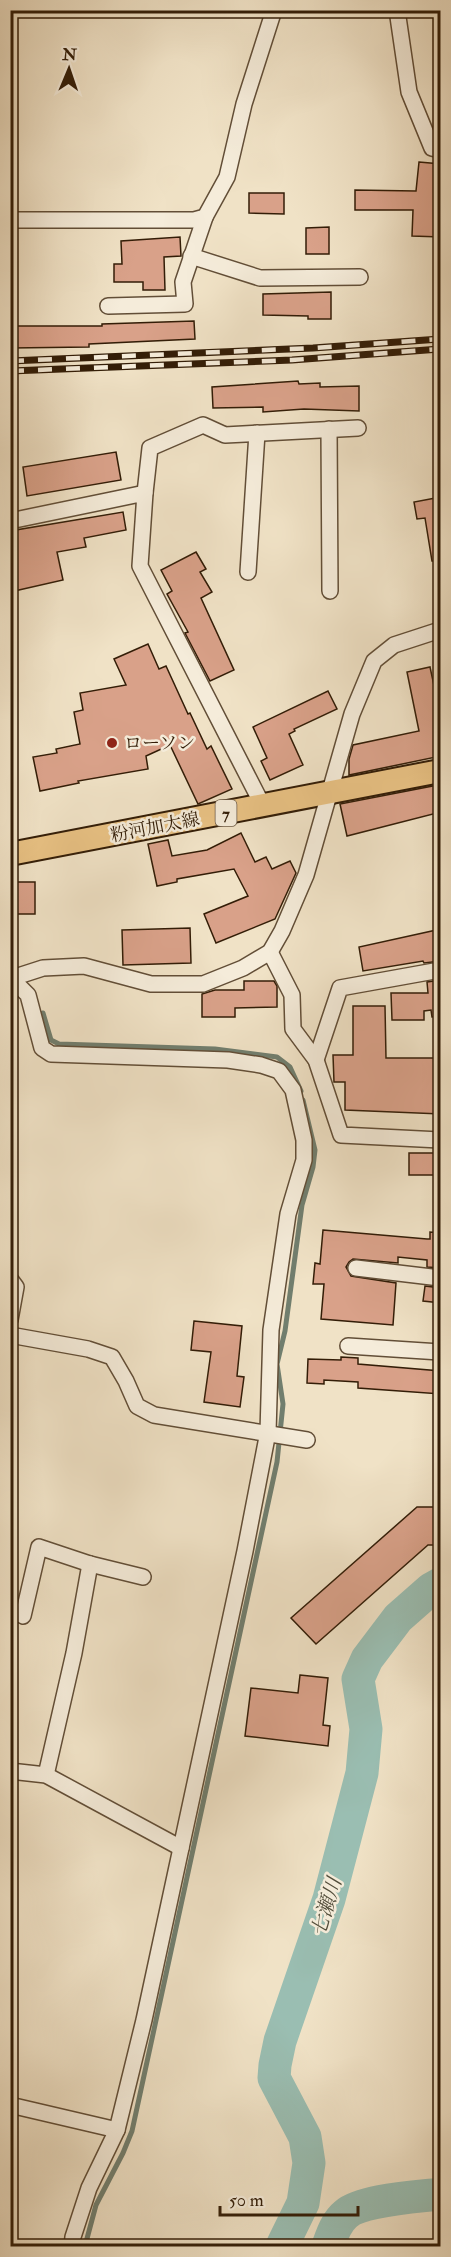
<svg xmlns="http://www.w3.org/2000/svg" width="451" height="2257" font-family="'IM FELL Double Pica','Noto Serif JP',serif">
	<style>
		.lines { fill: none; stroke-linecap: round; stroke-linejoin: round }
		.stream { stroke: #717e6e; stroke-width: 5 }
		.river { stroke: #9abeb2; stroke-width: 33 }
		.building { fill: #d9a189; stroke: #331d07; stroke-width: 1.5 }
		.minor-casing { stroke: #624e37; stroke-width: 18 }
		.primary-casing { stroke: #331d07; stroke-width: 26 }
		.minor { stroke: #f5ecda; stroke-width: 15 }
		.primary { stroke: #e8c183; stroke-width: 22 }
		.rail-casing { stroke: #331d07; stroke-width: 7 }
		.rail { stroke: #f5ecda; stroke-width: 4.5; stroke-dasharray: 14; stroke-linecap: butt }
		.poi-dot { fill: #8f2418; stroke: #f5ecda; stroke-width: 2 }
		.labels { text-anchor: middle; stroke-width: 5; stroke-linejoin: round; paint-order: stroke }
		.shield { fill: #f5ecda; stroke: #6d5b46; stroke-width: 1.5 }
		.shield-label { font-size: 16px; font-weight: bold; fill: #331d07 }
		.poi-label { font-size: 18px; fill: #331d07; stroke: #f5ecda; text-anchor: start }
		.street-label { font-size: 18px; fill: #331d07; stroke: #f5ecda }
		.water-label { font-size: 20px; font-style: italic; fill: #524d3a; stroke: #f5ecda }
	</style>
	<rect width="100%" height="100%" fill="#f0e2c6"/>
	<filter id="stains"><feTurbulence type="fractalNoise" baseFrequency=".00333" numOctaves="4"/><feColorMatrix values="0 0 0 0 .2 0 0 0 0 .09 0 0 0 0 .02 0 0 0 .5 -.17"/></filter>
	<radialGradient id="worn" r=".72"><stop offset=".6" stop-color="#630" stop-opacity="0"/><stop offset="1" stop-color="#630" stop-opacity=".3"/></radialGradient>
	<g class="lines">
		<g class="stream">
			<path d="M43 1013 51 1040 59 1044 215 1049 277 1057 290 1067 301 1091"/>
			<path d="M85 2246 96 2205 123 2153 132 2131 277 1462 283 1404 277 1364 285 1331 302 1205 313 1167 315 1150 303 1100"/>
		</g>
		<g class="river">
			<path d="M282 2246 303 2203 309 2163 305 2137 274 2078 275 2065 280 2041 329 1899 362 1773 366 1729 358 1679 367 1659 398 1618 431 1589 440 1584"/>
			<path d="M328 2246C332 2235 336 2222 346 2214 362 2200 417 2197 440 2194"/>
		</g>
	</g>
	<g class="building">
		<path d="M419 162 441 164 437 217H441V237L412 236 413 210H355V190L416 191Z"/>
		<path d="M249 193H284V214L249 213Z"/>
		<path d="M329 227V254H306V228Z"/>
		<path d="M180 237 181 256 164 257 165 290H143V282H114V264H122L121 241Z"/>
		<path d="M331 292V319H308V316L263 315V294Z"/>
		<path d="M194 321 195 339 89 344V347L10 348V326H102V324Z"/>
		<path d="M298 381 299 384 320 383V387L359 386V411L304 409 263 412V407L213 408 212 387Z"/>
		<path d="M116 452 121 480 27 496 23 467Z"/>
		<path d="M441 497V561H432L425 518 417 519 414 502Z"/>
		<path d="M123 512 126 530 84 538 86 547 57 552 63 580 10 592V531Z"/>
		<path d="M196 552 206 569 200 572 212 592 201 598 234 670 210 681 185 633 188 632 167 594 172 591 161 570Z"/>
		<path d="M148 644 159 669 166 666 188 714 190 713 207 749 211 746 232 789 198 804 170 745 146 756 148 769 78 781 79 783 40 791 33 757 57 753 56 749 80 744 74 712 83 710 80 693 126 685 114 659Z"/>
		<path d="M430 667 441 718V756L349 775V759L353 745 419 731 407 672Z"/>
		<path d="M328 691 337 709 294 729 295 731 289 734 303 765 270 780 261 761 267 758 253 727Z"/>
		<path d="M438 785 441 812 347 836 340 804Z"/>
		<path d="M241 833 255 862 266 857 272 869 290 861 296 873 275 919 216 943 204 914 248 896 234 869 177 879V882L157 886 148 844 168 840 172 856 207 850Z"/>
		<rect x="10" y="882" width="25" height="32"/>
		<path d="M190 928 191 963 123 965 122 930Z"/>
		<path d="M441 929V961L424 963 423 961 363 971 359 947Z"/>
		<path d="M441 980V1016L432 1017 431 1010 424 1011V1020H392L391 993H428L427 982Z"/>
		<path d="M244 981H274L277 986V1007L235 1008V1017H202V994L215 990H244Z"/>
		<path d="M353 1006H385L386 1058H439L441 1114 345 1110V1082H334L333 1055H353Z"/>
		<rect x="409" y="1153" width="32" height="22"/>
		<path d="M323 1230 427 1239H430V1232L441 1233V1268L427 1267V1260L398 1257V1263L353 1259 349 1262 346 1267 351 1276 396 1283 393 1325 321 1319 324 1284H313L315 1263 320 1264Z"/>
		<path d="M425 1286 441 1288V1303L423 1301Z"/>
		<path d="M194 1321 242 1326 237 1376 244 1377 240 1407 204 1402 211 1352 191 1350Z"/>
		<path d="M341 1357 358 1358V1364L441 1371V1394L358 1388V1382L324 1380V1384L307 1383 308 1359 341 1360Z"/>
		<path d="M417 1507H441V1545H428L316 1644 291 1618Z"/>
		<path d="M300 1675 328 1678 323 1725 330 1726 328 1746 245 1736 251 1688 298 1693Z"/>
	</g>
	<g class="lines">
		<g class="minor-casing">
			<g id="minor">
				<path d="M397 10 409 92 432 148 440 150"/>
				<path d="M10 220H194L205 217 227 177 244 104 274 10"/>
				<path d="M191 256 260 278 360 277"/>
				<path d="M108 306 185 304 183 282 205 217"/>
				<path d="M329 429 330 591"/>
				<path d="M145 493 150 448 203 425 225 435 358 428"/>
				<path d="M10 521 145 493 140 566 263 806"/>
				<path d="M248 572 257 433"/>
				<path d="M270 952 292 995 293 1029 316 1060 341 1135 440 1140"/>
				<path d="M10 977 28 995 42 1048 51 1054 228 1060 261 1065 279 1071 293 1090 304 1140V1160L288 1214 271 1330 268 1432 245 1551 144 2020 117 2130 89 2188 73 2237 72 2246"/>
				<path d="M12 978 43 968 84 966 151 984H203L243 968 270 952 282 931 306 875 352 714 374 661 394 645 440 630"/>
				<path d="M316 1060 340 988 440 970"/>
				<path d="M356 1268 440 1278"/>
				<path d="M10 1279 16 1287 10 1320"/>
				<path d="M10 1335 88 1349 112 1357 126 1381 137 1406 154 1415 307 1440"/>
				<path d="M348 1346 440 1352"/>
				<path d="M23 1616 39 1547 90 1564 143 1577"/>
				<path d="M10 1771 46 1775 181 1848"/>
				<path d="M46 1775 74 1653 90 1564"/>
				<path d="M10 2105 117 2130"/>
			</g>
		</g>
		<g class="primary-casing">
			<path id="primary" d="M10 854 440 771"/>
		</g>
		<use href="#minor" class="minor"/>
		<use href="#primary" class="primary"/>
		<g class="rail-casing">
			<g id="rail">
				<path d="M10 361 313 348 440 339"/>
				<path d="M10 371 292 360 440 349"/>
			</g>
		</g>
		<use href="#rail" class="rail"/>
	</g>
	<circle class="poi-dot" cx="112" cy="743" r="6"/>
	<g class="labels">
		<rect class="shield" x="215.5" y="800" width="21" height="26" rx="4.5"/>
		<g class="shield-label">
			<text x="226" y="819">7</text>
		</g>
		<g class="poi-label">
			<text x="124" y="749">ローソン</text>
		</g>
		<g class="street-label">
			<text transform="translate(155 827) rotate(-11)" y="6">粉河加太線</text>
		</g>
		<g class="water-label">
			<text transform="translate(326 1907) rotate(-73)" y="7">七瀬川</text>
		</g>
	</g>
	<rect width="451" height="2257" fill="none" stroke="#f0e2c6" stroke-width="36"/>
	<rect x="12" y="12" width="427" height="2233" fill="none" stroke="#331d07" stroke-width="3"/>
	<rect x="18" y="18" width="415" height="2221" fill="none" stroke="#331d07" stroke-width="1.5"/>
	<g transform="translate(69 69) rotate(2)" stroke="#f5ecda" stroke-width="4.5" paint-order="stroke">
	<path d="M0-4.5L10 22L0 15L-10 22Z" fill="#331d07"/>
	<text y="-9" font-size="16" font-weight="bold" text-anchor="middle" fill="#331d07">N</text>
	</g>
	<path d="M220 2206v9h138v-9" fill="none" stroke="#331d07" stroke-width="3"/>
	<text x="229" y="2206" font-size="18" fill="#331d07" stroke="#f5ecda" stroke-width="4.5" paint-order="stroke">50 m</text>
	<rect width="100%" height="100%" filter="url(#stains)"/>
	<rect width="100%" height="100%" fill="url(#worn)"/>
</svg>
